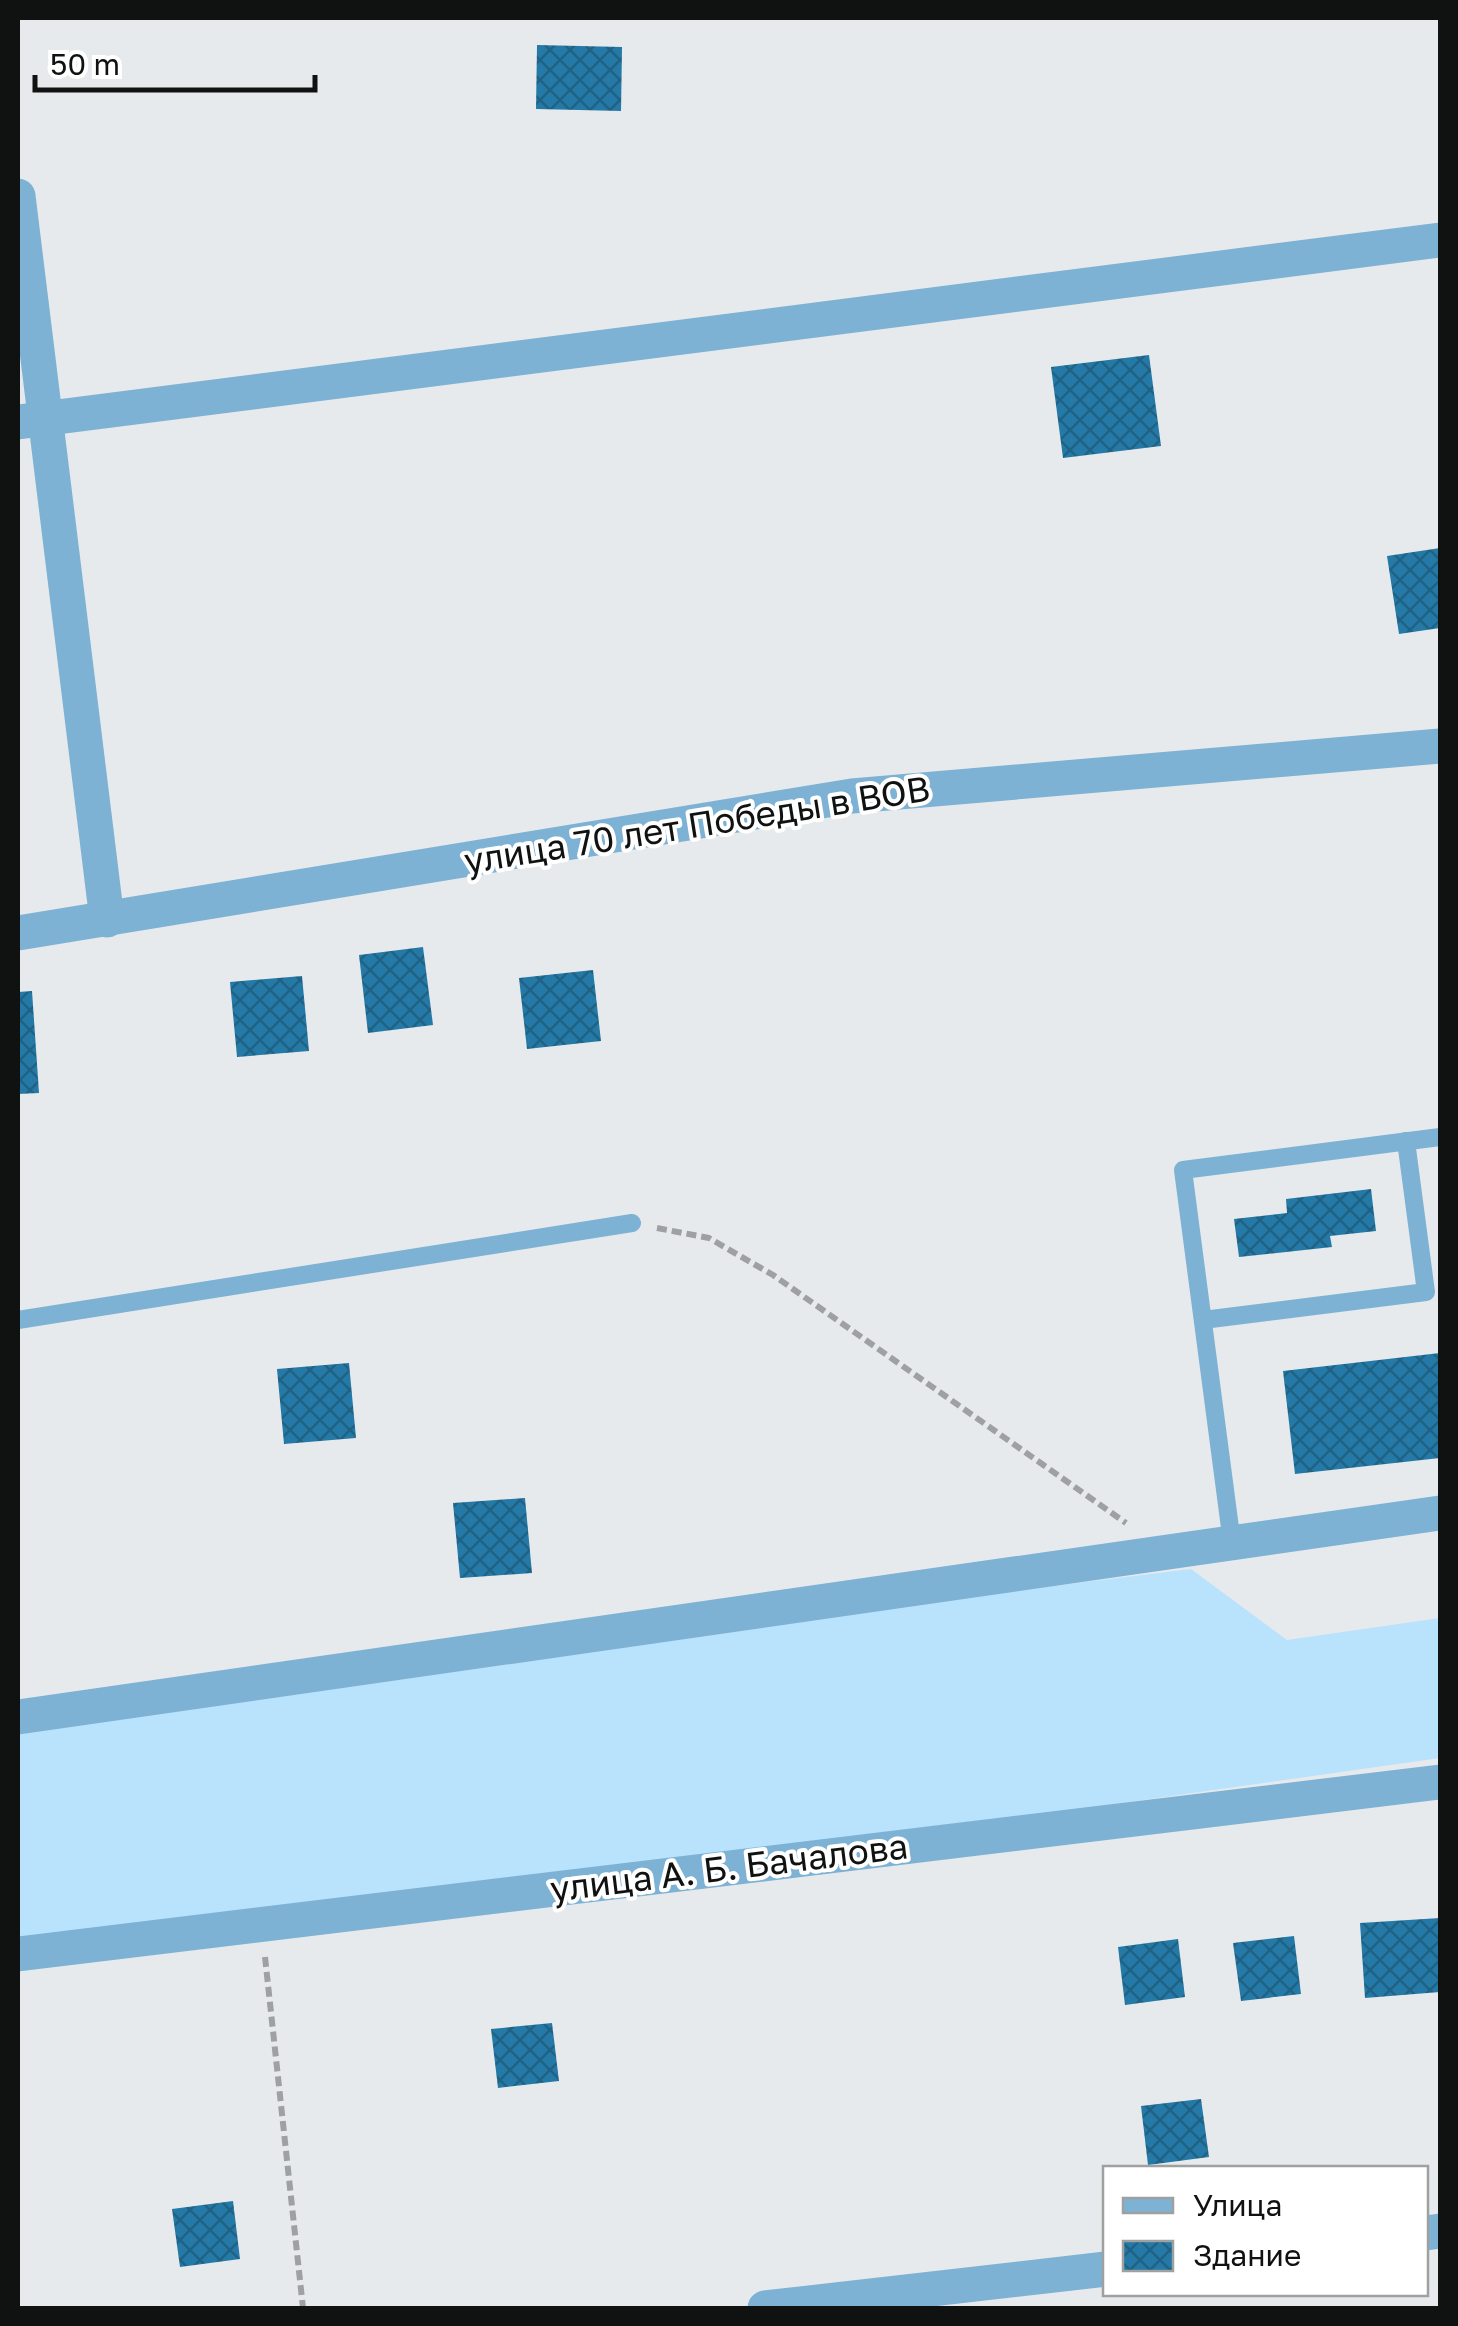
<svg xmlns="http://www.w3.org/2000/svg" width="1458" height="2326" font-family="'Golos Text',sans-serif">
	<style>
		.grass { fill: #b9e2fd }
		.building { fill: url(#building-cross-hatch) }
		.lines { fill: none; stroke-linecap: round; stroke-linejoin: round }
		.path { stroke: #9ea0a1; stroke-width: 6; stroke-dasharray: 10 5; stroke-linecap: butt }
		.service { stroke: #7db2d4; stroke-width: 18 }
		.minor { stroke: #7db2d4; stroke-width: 35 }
		.labels { text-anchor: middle; stroke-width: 8; stroke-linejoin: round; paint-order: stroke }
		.street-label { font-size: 35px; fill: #101111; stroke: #fff }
	</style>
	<defs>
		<pattern id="building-cross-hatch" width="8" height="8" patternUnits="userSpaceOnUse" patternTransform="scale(2.5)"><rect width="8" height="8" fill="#2479a6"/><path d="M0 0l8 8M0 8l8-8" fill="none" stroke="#1e6286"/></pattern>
	</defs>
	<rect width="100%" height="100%" fill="#e7eaec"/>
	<path class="grass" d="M1191 1569 1287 1640 1440 1618V1758L261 1925 18 1954V1713Z"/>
	<g class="building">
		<path d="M537 45 622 47 621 111 536 109Z"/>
		<path d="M1149 355 1161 446 1063 458 1051 367Z"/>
		<path d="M1440 548V628L1399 634 1387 556Z"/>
		<path d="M423 947 433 1025 368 1033 359 955Z"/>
		<path d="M593 970 601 1041 527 1049 519 978Z"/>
		<path d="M302 976 309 1051 237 1057 230 982Z"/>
		<path d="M32 991 39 1093 18 1094V992Z"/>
		<path d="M1371 1189 1376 1231 1330 1236 1332 1247 1239 1257 1234 1219 1287 1213 1286 1199Z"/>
		<path d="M1440 1353V1458L1295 1474 1283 1371Z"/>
		<path d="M349 1363 356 1438 284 1444 277 1369Z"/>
		<path d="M525 1498 532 1573 460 1578 453 1503Z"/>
		<path d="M1440 1918V1992L1365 1998 1360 1923Z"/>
		<path d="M1294 1936 1301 1994 1241 2001 1233 1943Z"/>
		<path d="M1178 1939 1185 1997 1125 2005 1118 1947Z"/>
		<path d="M552 2023 559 2081 498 2088 491 2029Z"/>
		<path d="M1201 2099 1209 2157 1148 2165 1141 2106Z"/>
		<path d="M233 2201 240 2259 180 2267 172 2209Z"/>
	</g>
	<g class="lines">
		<g class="path">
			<path d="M657 1228 709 1238 773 1275 1126 1523"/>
			<path d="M265 1957 303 2308"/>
		</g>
		<g class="service">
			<path d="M18 1320 632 1223"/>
			<path d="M1203 1320 1426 1292 1406 1141"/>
			<path d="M1232 1543 1183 1170 1440 1137"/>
		</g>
		<g class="minor">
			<path d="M18 196 107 920"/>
			<path d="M18 422 1440 240"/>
			<path d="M18 933 852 796 1440 746"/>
			<path d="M18 1717 1440 1513"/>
			<path d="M18 1954 1440 1782"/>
			<path d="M1426 2233 1440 2231"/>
			<path d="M765 2308 1106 2269"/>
		</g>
	</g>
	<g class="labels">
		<g class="street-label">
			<text transform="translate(697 825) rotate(-9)" y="12">улица 70 лет Победы в ВОВ</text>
			<text transform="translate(729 1868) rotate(-7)" y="12">улица А. Б. Бачалова</text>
		</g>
	</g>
	<rect width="1458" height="2326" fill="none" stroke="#101111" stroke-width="40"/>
	<rect x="1103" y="2166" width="325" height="130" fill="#ffffff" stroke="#9fa0a0" stroke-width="2.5"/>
	<rect x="1123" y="2198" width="50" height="15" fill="#7db2d4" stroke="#9fa0a0" stroke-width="2.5"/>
	<text x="1193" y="2216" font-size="30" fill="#101111">Улица</text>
	<rect x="1123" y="2241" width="50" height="30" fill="url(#building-cross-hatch)" stroke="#9fa0a0" stroke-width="2.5"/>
	<text x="1193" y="2266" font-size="30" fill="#101111">Здание</text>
	<path d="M35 75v15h280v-15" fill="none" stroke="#101111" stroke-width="5"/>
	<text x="50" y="75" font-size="30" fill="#101111" stroke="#ffffff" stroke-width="8" paint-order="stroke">50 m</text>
</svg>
